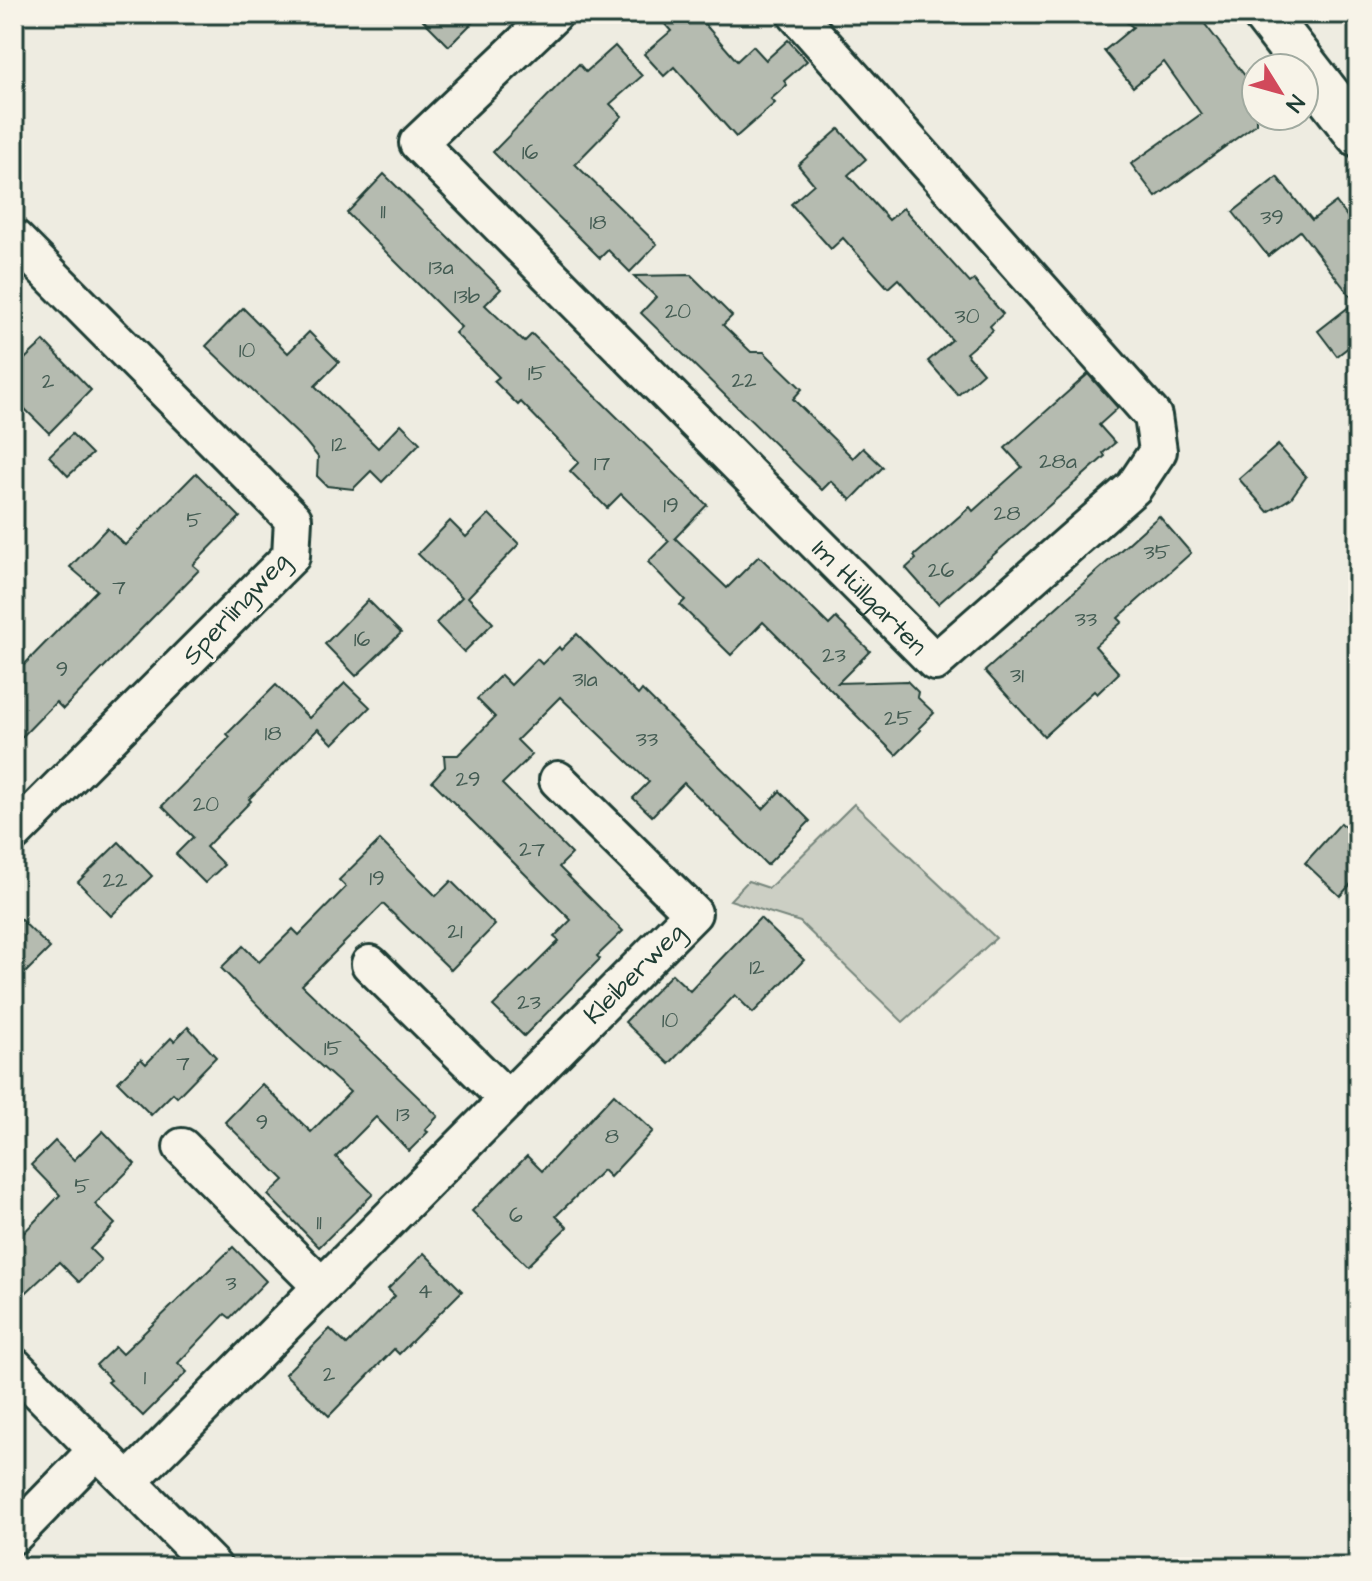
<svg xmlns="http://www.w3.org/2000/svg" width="1372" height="1581" font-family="'Architects Daughter',sans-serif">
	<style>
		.green { fill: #cccfc4; stroke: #76867c; stroke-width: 2 }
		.building { fill: #b5bbb0; stroke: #1f3d34; stroke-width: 2 }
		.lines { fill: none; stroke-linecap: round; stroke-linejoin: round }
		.minor-casing { stroke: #1f3d34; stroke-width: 42 }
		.major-casing { stroke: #1f3d34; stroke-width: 50 }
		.minor { stroke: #f7f3e8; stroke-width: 36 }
		.major { stroke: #f7f3e8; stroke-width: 44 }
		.labels { text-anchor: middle; stroke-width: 6; stroke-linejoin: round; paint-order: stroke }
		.number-label { font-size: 22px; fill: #445c53 }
		.street-label { font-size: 26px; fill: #1f3d34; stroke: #f7f3e8 }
	</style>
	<rect width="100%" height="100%" fill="#eeece1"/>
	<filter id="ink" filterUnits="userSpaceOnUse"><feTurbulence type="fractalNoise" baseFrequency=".0125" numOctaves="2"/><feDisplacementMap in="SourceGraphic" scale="16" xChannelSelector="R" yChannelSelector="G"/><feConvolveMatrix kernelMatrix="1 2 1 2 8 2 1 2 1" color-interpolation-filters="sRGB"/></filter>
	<g filter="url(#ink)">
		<path class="green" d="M854 804 996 938 903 1022 800 922 730 900 748 881 769 888Z"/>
		<g class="building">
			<path d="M417 14H481L449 46Z"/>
			<path d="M656 14H696L737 61 753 46 766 60 788 40 807 61 784 81 787 85 771 99 775 103 736 137 674 67 664 76 644 54 671 31Z"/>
			<path d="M1115 14H1197L1256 90V124L1156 197 1131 164 1201 114 1164 62 1133 87 1104 51 1133 27Z"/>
			<path d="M615 46 642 76 610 104 622 116 575 164 657 244 630 272 608 250 600 258 493 152 579 64 586 72Z"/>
			<path d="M839 129 866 159 848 175 889 220 903 208 970 283 974 280 1003 314 990 326 993 330 966 353 983 373 958 395 928 361 952 340 898 279 888 288 843 238 831 249 791 204 814 184 798 165Z"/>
			<path d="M384 174 501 289 485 305 524 342 532 334 707 505 675 538 727 588 759 556 829 625 836 618 870 651 838 683 907 681 918 692 917 697 934 713 919 728 921 730 896 755 763 622 731 655 680 605 685 600 648 562 669 541 621 494 607 508 570 471 579 462 521 402 518 405 494 381 499 377 455 333 461 327 347 213Z"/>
			<path d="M1277 177 1312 220 1336 202 1358 231V340L1337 356 1318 331 1355 302 1300 231 1268 256 1233 212Z"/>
			<path d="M691 275 732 316 723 325 751 352H764L802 389 793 399 853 458 863 448 883 467 851 500 831 481 822 490 641 313 656 297 634 276Z"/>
			<path d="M243 308 288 353 309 332 339 362 315 386 378 448 401 424 420 443 382 482 371 471 353 489 327 486 317 476 318 457 305 441 206 346Z"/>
			<path d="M44 341 91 390 49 433 14 398V369Z"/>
			<path d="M1088 374 1118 408 1099 425 1115 443 1103 453 1105 456 938 604 906 568 916 559 914 556 970 507 973 511 1022 467 1005 448Z"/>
			<path d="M72 434 92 454 68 476 49 456Z"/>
			<path d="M1278 445 1306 477 1291 498 1268 512 1239 479Z"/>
			<path d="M196 473 240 517 193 565 199 570 63 709 56 702 14 745V675L97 590 70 567 107 528 125 545Z"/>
			<path d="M489 514 519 544 468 597 493 623 464 652 436 623 462 597 418 554 450 521 466 537Z"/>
			<path d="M1159 516 1191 553 1118 618 1122 622 1095 646 1119 673 1097 694 1094 691 1044 736 985 671Z"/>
			<path d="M368 600 401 633 356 676 325 644Z"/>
			<path d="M577 634 638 695 642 690 763 809 780 791 810 821 767 865 684 783 652 816 633 798 649 782 560 697 517 740 532 755 502 784 572 854 559 867 623 931 597 956 600 959 524 1036 493 1006 559 941 554 937 571 920 432 781 445 767 444 755H458L495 717 477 699 501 675 511 685 537 659 542 664 559 647 561 650Z"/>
			<path d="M345 683 370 707 333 744 318 729 249 799 251 801 206 847 224 865 205 883 176 854 193 837 162 806 230 737 227 734 276 685 309 718Z"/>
			<path d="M1341 823 1358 839V876L1340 896 1305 863Z"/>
			<path d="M380 840 436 896 451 881 495 925 451 970 383 904 302 985 438 1116 425 1130 428 1132 409 1151 376 1117 336 1157 373 1194 319 1247 268 1195 284 1180 225 1122 262 1084 311 1132 350 1092 292 1040 221 968 243 946 259 962 293 929 299 935 346 887 339 880Z"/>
			<path d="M119 842 152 876 111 916 78 882Z"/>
			<path d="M14 913 50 948 14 984Z"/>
			<path d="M760 918 804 960 753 1013 735 995 669 1064 625 1022 672 974 690 991Z"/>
			<path d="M188 1027 216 1057 177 1097 173 1093 151 1115 118 1082 141 1059 146 1064 171 1038 174 1041Z"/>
			<path d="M614 1094 653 1131 610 1177 603 1170 556 1216 567 1227 527 1266 472 1211 527 1156 542 1171Z"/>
			<path d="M103 1131 135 1164 95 1204 115 1224 90 1249 101 1260 79 1282 59 1262 14 1304V1243L60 1195 31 1165 55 1141 74 1160Z"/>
			<path d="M233 1247 266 1281 230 1318 225 1314 178 1363 187 1372 143 1416 108 1382 111 1380 96 1365 115 1347 122 1354Z"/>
			<path d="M424 1253 462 1291 399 1354 394 1349 329 1416 285 1374 330 1329 347 1345 395 1296 388 1289Z"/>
		</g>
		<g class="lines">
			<g class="minor-casing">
				<g id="minor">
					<path id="s1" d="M554 14 418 143 935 662 1134 487 1158 451 1153 416 796 14"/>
					<path d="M14 238 293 519 291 556 14 833"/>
					<path d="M370 964 508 1100"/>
					<path d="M182 1147 322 1287"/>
					<path d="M14 1366 213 1567"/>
					<path id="s2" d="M129 1481 693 913 558 780"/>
					<path d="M14 1535 97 1450"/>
				</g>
			</g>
			<g class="major-casing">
				<path id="major" d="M1265 14 1358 134"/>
			</g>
			<use href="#minor" class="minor"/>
			<use href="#major" class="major"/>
		</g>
	</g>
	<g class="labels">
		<g class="number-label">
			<text x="530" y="159">16</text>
			<text x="383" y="218">11</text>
			<text x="1272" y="224">39</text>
			<text x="598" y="229">18</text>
			<text x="441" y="274">13a</text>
			<text x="467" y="303">13b</text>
			<text x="678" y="318">20</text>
			<text x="967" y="323">30</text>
			<text x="247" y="357">10</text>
			<text x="537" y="380">15</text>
			<text x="744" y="387">22</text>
			<text x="48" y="388">2</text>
			<text x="339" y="451">12</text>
			<text x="1058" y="468">28a</text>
			<text x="602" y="470">17</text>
			<text x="671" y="512">19</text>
			<text x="1007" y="520">28</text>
			<text x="194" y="527">5</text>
			<text x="1157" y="559">35</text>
			<text x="941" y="577">26</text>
			<text x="119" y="594">7</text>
			<text x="1086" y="626">33</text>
			<text x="362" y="646">16</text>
			<text x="834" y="662">23</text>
			<text x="62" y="676">9</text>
			<text x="1017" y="682">31</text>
			<text x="585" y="686">31a</text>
			<text x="898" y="725">25</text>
			<text x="273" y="740">18</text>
			<text x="647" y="746">33</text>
			<text x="468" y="786">29</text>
			<text x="206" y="811">20</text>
			<text x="532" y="856">27</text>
			<text x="377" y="885">19</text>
			<text x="115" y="887">22</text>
			<text x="455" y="938">21</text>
			<text x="757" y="974">12</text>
			<text x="529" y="1009">23</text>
			<text x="670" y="1027">10</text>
			<text x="333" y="1055">15</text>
			<text x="183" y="1070">7</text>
			<text x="403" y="1121">13</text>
			<text x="262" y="1129">9</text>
			<text x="612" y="1143">8</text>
			<text x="82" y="1193">5</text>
			<text x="516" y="1222">6</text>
			<text x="319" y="1229">11</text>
			<text x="231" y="1290">3</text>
			<text x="425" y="1298">4</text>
			<text x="329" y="1381">2</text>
			<text x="145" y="1384">1</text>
		</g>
		<g class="street-label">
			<text dy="9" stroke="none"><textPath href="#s1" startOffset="828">Im Hüllgarten</textPath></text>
			<text transform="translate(235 608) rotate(-47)" y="9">Sperlingweg</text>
			<text dy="9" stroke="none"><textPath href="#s2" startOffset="716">Kleiberweg</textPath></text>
		</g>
	</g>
	<rect width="1372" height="1581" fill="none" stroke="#f7f3e8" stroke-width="48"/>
	<rect x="24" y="24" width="1324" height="1533" fill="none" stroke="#1f3d34" stroke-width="3" filter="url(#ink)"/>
	<g transform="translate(1280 92) rotate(127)"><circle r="38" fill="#f7f3e8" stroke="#a1aaa0" stroke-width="2"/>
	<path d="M0-6L14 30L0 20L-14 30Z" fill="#d1495b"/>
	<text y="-12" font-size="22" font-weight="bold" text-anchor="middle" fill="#1f3d34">N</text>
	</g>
</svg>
